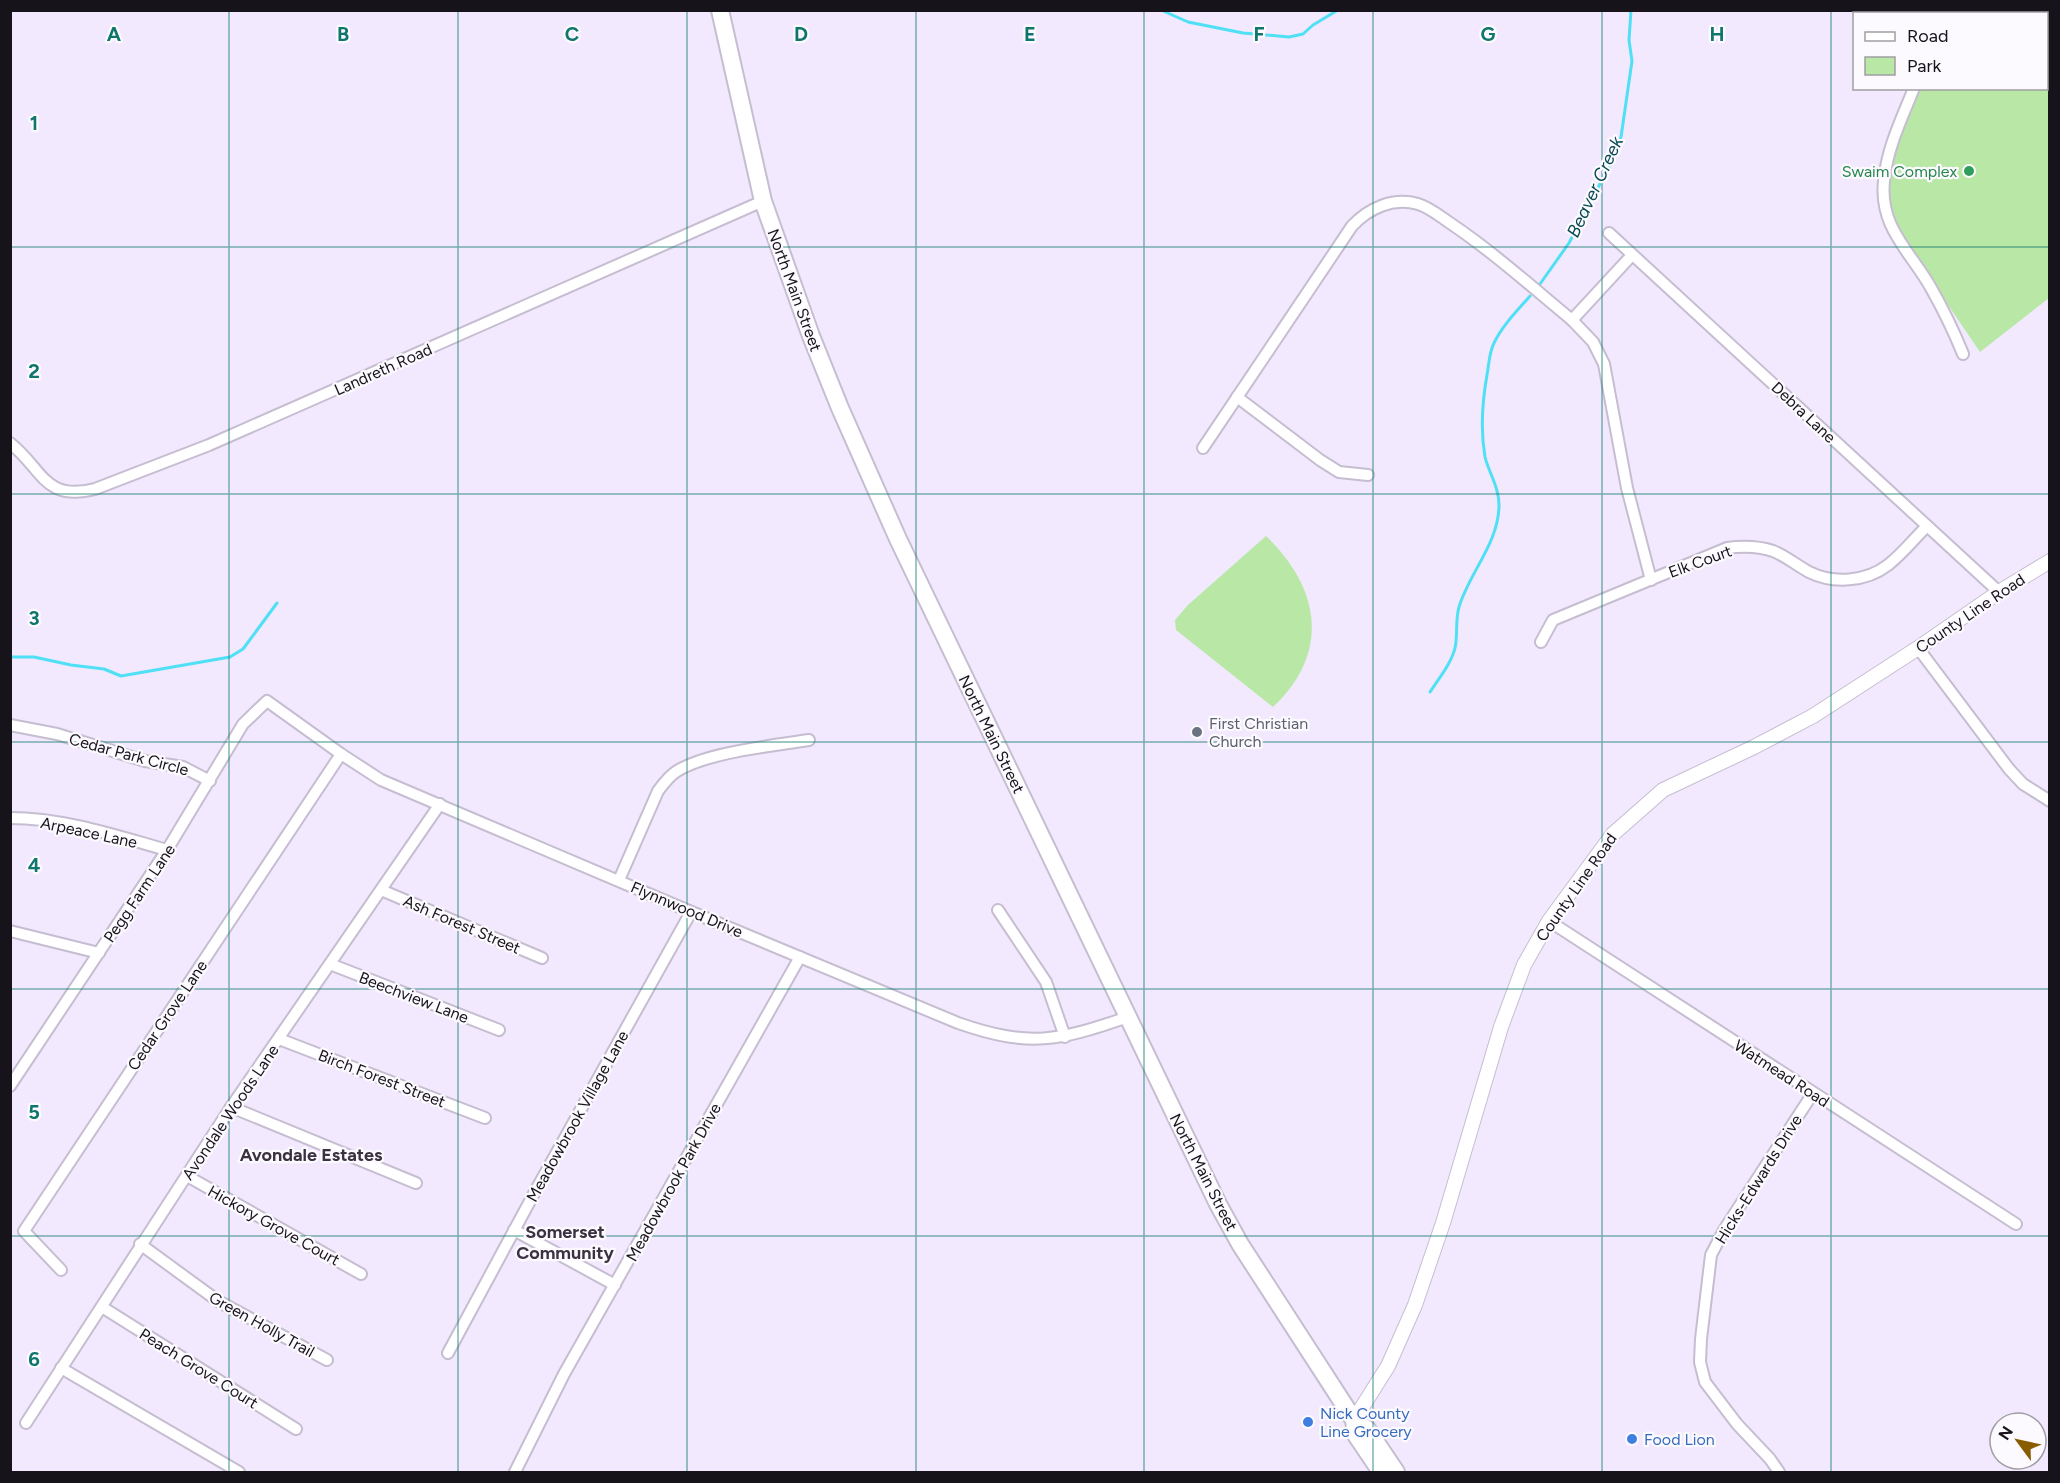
<svg xmlns="http://www.w3.org/2000/svg" width="2060" height="1483" font-family="Figtree,sans-serif">
	<style>
		.green { fill: #b8e7a6 }
		.lines { fill: none; stroke-linecap: round; stroke-linejoin: round }
		.stream { stroke: #4fe0f6; stroke-width: 3 }
		.minor-casing { stroke: #c6bdd1; stroke-width: 14 }
		.tertiary-casing { stroke: #c6bdd1; stroke-width: 16 }
		.primary-casing { stroke: #c6bdd1; stroke-width: 20 }
		.minor { stroke: #fff; stroke-width: 10 }
		.tertiary { stroke: #fff; stroke-width: 14 }
		.primary { stroke: #fff; stroke-width: 16 }
		.grid { fill: none; stroke: #0f766e; stroke-width: 1.5; stroke-opacity: 0.55 }
		.leisure-dot { fill: #2e9e5b; stroke: #fcfafe; stroke-width: 2 }
		.worship-dot { fill: #6b7280; stroke: #fcfafe; stroke-width: 2 }
		.shop-dot { fill: #3f7fe0; stroke: #fcfafe; stroke-width: 2 }
		.labels { text-anchor: middle; stroke-width: 4.5; stroke-linejoin: round; paint-order: stroke }
		.leisure-label { font-size: 16px; fill: #27864d; stroke: #fcfafe; text-anchor: end }
		.street-label { font-size: 16px; fill: #16131a; stroke: #fcfafe }
		.worship-label { font-size: 16px; fill: #5b616d; stroke: #fcfafe; text-anchor: start }
		.shop-label { font-size: 16px; fill: #366cbe; stroke: #fcfafe; text-anchor: start }
		.water-label { font-size: 18px; font-style: italic; fill: #074952; stroke: #fcfafe }
		.neighbourhood-label { font-size: 18px; font-weight: bold; fill: #3a3242; stroke: #fcfafe }
		.grid-label { font-size: 20px; text-anchor: middle; font-weight: bold; fill: #0f766e; stroke: #fcfafe; stroke-width: 4.5; stroke-linejoin: round; paint-order: stroke }
	</style>
	<rect width="100%" height="100%" fill="#f2e9fe"/>
	<g class="green">
		<path d="M1951 11H2049V298L1980 352 1895 227 1886 192 1893 150 1919 89 2046 88V14L1950 13Z"/>
		<path d="M1266 536C1320 588 1331 652 1273 707L1176 630 1175 620 1188 605Z"/>
	</g>
	<g class="lines">
		<g class="stream">
			<path d="M1161 10 1188 22 1243 33 1289 37 1303 34 1313 25 1338 10"/>
			<path d="M1540 284 1569 243 1612 161 1621 137 1632 61 1629 40 1631 10"/>
			<path d="M10 657H34L71 665 104 669 121 676 230 657 243 649 277 603"/>
			<path d="M1430 692C1439 678 1451 664 1455 648 1458 635 1455 621 1459 607 1469 573 1499 543 1499 505 1499 487 1489 473 1485 457 1480 428 1482 403 1487 375 1489 364 1489 353 1494 343 1502 326 1517 311 1530 296"/>
		</g>
		<g class="minor-casing">
			<g id="minor">
				<path d="M1947 14 1948 10"/>
				<path d="M1914 88C1902 118 1887 148 1884 181 1879 228 1911 252 1931 288 1943 309 1954 332 1963 354"/>
				<path d="M1609 233 1999 592"/>
				<path d="M1572 320 1593 342 1604 364 1627 488 1651 580"/>
				<path d="M1237 397 1320 460 1339 472 1368 475"/>
				<path d="M10 443C43 469 44 502 95 489L209 445 763 201"/>
				<path d="M1203 448 1352 226C1369 208 1393 197 1418 204 1429 207 1441 217 1450 223 1493 252 1532 287 1572 320L1632 255"/>
				<path d="M1541 642 1553 620 1727 548C1743 546 1758 546 1773 551 1786 556 1796 565 1809 572 1833 584 1866 582 1888 565 1902 554 1914 539 1927 526"/>
				<path d="M1918 648 2009 769 2023 784 2050 801"/>
				<path d="M10 725 57 734 145 761 183 767 210 781"/>
				<path d="M10 818C64 818 117 836 167 850"/>
				<path d="M619 880 658 791C664 783 669 776 677 771 708 752 772 746 809 740"/>
				<path d="M381 890 542 958"/>
				<path d="M998 910 1046 982 1065 1037"/>
				<path d="M1549 921 2016 1224"/>
				<path d="M10 931 99 953"/>
				<path d="M330 964 499 1030"/>
				<path d="M279 1039 485 1118"/>
				<path d="M10 1086 167 850 243 724 267 701 341 754 381 780 682 908 958 1023C1030 1048 1058 1041 1128 1017"/>
				<path d="M231 1107 416 1183"/>
				<path d="M187 1176 361 1274"/>
				<path d="M514 1230 615 1285"/>
				<path d="M140 1244 218 1301 327 1360"/>
				<path d="M61 1270 24 1231 341 754"/>
				<path d="M102 1307 296 1429"/>
				<path d="M448 1353 537 1188 691 912"/>
				<path d="M61 1368 239 1472"/>
				<path d="M26 1423 231 1107 440 804"/>
				<path d="M515 1472 564 1374 800 957"/>
				<path d="M1779 1472 1770 1459 1737 1424 1705 1382 1700 1362 1701 1339 1711 1255 1724 1230 1813 1093"/>
			</g>
		</g>
		<g class="tertiary-casing">
			<path id="tertiary" d="M1354 1420 1388 1366 1415 1305 1443 1223 1501 1027 1524 965 1549 921 1613 834 1663 790 1754 747 1813 716 1918 648 1999 592 2050 561"/>
		</g>
		<g class="primary-casing">
			<g id="primary">
				<path d="M720 10 763 201 811 336 840 408 898 539 1218 1204 1240 1244 1354 1420 1356 1435 1381 1472"/>
				<path d="M1354 1420 1367 1429 1396 1472"/>
			</g>
		</g>
		<use href="#minor" class="minor"/>
		<use href="#tertiary" class="tertiary"/>
		<use href="#primary" class="primary"/>
	</g>
	<path class="grid" d="M229 10V1472M458 10V1472M687 10V1472M916 10V1472M1144 10V1472M1373 10V1472M1602 10V1472M1831 10V1472M10 247H2050M10 494H2050M10 742H2050M10 989H2050M10 1236H2050"/>
	<circle class="leisure-dot" cx="1969" cy="171" r="6"/>
	<circle class="worship-dot" cx="1197" cy="732" r="6"/>
	<g class="shop-dot">
		<circle cx="1308" cy="1422" r="6"/>
		<circle cx="1632" cy="1439" r="6"/>
	</g>
	<g class="labels">
		<g class="leisure-label">
			<text x="1957" y="177">Swaim Complex</text>
		</g>
		<g class="street-label">
			<text transform="translate(795 290) rotate(70)" y="6">North Main Street</text>
			<text transform="translate(383 369) rotate(-24)" y="6">Landreth Road</text>
			<text transform="translate(1804 412) rotate(43)" y="6">Debra Lane</text>
			<text transform="translate(1700 561) rotate(-20)" y="6">Elk Court</text>
			<text transform="translate(1970 613) rotate(-34)" y="6">County Line Road</text>
			<text transform="translate(992 734) rotate(64)" y="6">North Main Street</text>
			<text transform="translate(129 754) rotate(15)" y="6">Cedar Park Circle</text>
			<text transform="translate(89 832) rotate(12)" y="6">Arpeace Lane</text>
			<text transform="translate(1576 887) rotate(-55)" y="6">County Line Road</text>
			<text transform="translate(139 893) rotate(-56)" y="6">Pegg Farm Lane</text>
			<text transform="translate(687 909) rotate(23)" y="6">Flynnwood Drive</text>
			<text transform="translate(462 924) rotate(23)" y="6">Ash Forest Street</text>
			<text transform="translate(414 997) rotate(21)" y="6">Beechview Lane</text>
			<text transform="translate(167 1015) rotate(-56)" y="6">Cedar Grove Lane</text>
			<text transform="translate(1782 1073) rotate(33)" y="6">Watmead Road</text>
			<text transform="translate(382 1078) rotate(21)" y="6">Birch Forest Street</text>
			<text transform="translate(230 1112) rotate(-56)" y="6">Avondale Woods Lane</text>
			<text transform="translate(577 1116) rotate(-61)" y="6">Meadowbrook Village Lane</text>
			<text transform="translate(1204 1172) rotate(63)" y="6">North Main Street</text>
			<text transform="translate(1758 1179) rotate(-58)" y="6">Hicks-Edwards Drive</text>
			<text transform="translate(673 1182) rotate(-61)" y="6">Meadowbrook Park Drive</text>
			<text transform="translate(274 1225) rotate(29)" y="6">Hickory Grove Court</text>
			<text transform="translate(262 1324) rotate(29)" y="6">Green Holly Trail</text>
			<text transform="translate(199 1368) rotate(32)" y="6">Peach Grove Court</text>
		</g>
		<g class="worship-label">
			<text x="1209" y="729">First Christian<tspan x="1209" dy="18">Church</tspan></text>
		</g>
		<g class="shop-label">
			<text x="1320" y="1419">Nick County<tspan x="1320" dy="18">Line Grocery</tspan></text>
			<text x="1644" y="1445">Food Lion</text>
		</g>
		<g class="water-label">
			<text transform="translate(1595 187) rotate(-65)" y="6">Beaver Creek</text>
		</g>
		<g class="neighbourhood-label">
			<text x="311" y="1161">Avondale Estates</text>
			<text x="565" y="1238">Somerset<tspan x="565" dy="21">Community</tspan></text>
		</g>
	</g>
	<g class="grid-label">
		<text x="114" y="41">A</text>
		<text x="343" y="41">B</text>
		<text x="572" y="41">C</text>
		<text x="801" y="41">D</text>
		<text x="1030" y="41">E</text>
		<text x="1259" y="41">F</text>
		<text x="1488" y="41">G</text>
		<text x="1717" y="41">H</text>
		<text x="34" y="130">1</text>
		<text x="34" y="378">2</text>
		<text x="34" y="625">3</text>
		<text x="34" y="872">4</text>
		<text x="34" y="1119">5</text>
		<text x="34" y="1366">6</text>
	</g>
	<rect width="2060" height="1483" fill="none" stroke="#16131a" stroke-width="24"/>
	<rect x="1853" y="12" width="195" height="78" fill="#fcfafe" stroke="#a09ea3" stroke-width="1.5"/>
	<rect x="1865" y="32" width="30" height="9" fill="#ffffff" stroke="#a09ea3" stroke-width="1.5"/>
	<text x="1907" y="42" font-size="18" fill="#16131a">Road</text>
	<rect x="1865" y="57" width="30" height="18" fill="#b8e7a6" stroke="#a09ea3" stroke-width="1.5"/>
	<text x="1907" y="72" font-size="18" fill="#16131a">Park</text>
	<g transform="translate(2018 1441) rotate(303)"><circle r="28" fill="#fcfafe" stroke="#a09ea3" stroke-width="1.5"/>
	<path d="M0-4.5L10 22L0 15L-10 22Z" fill="#895c00"/>
	<text y="-9" font-size="16" font-weight="bold" text-anchor="middle" fill="#16131a">N</text>
	</g>
</svg>
